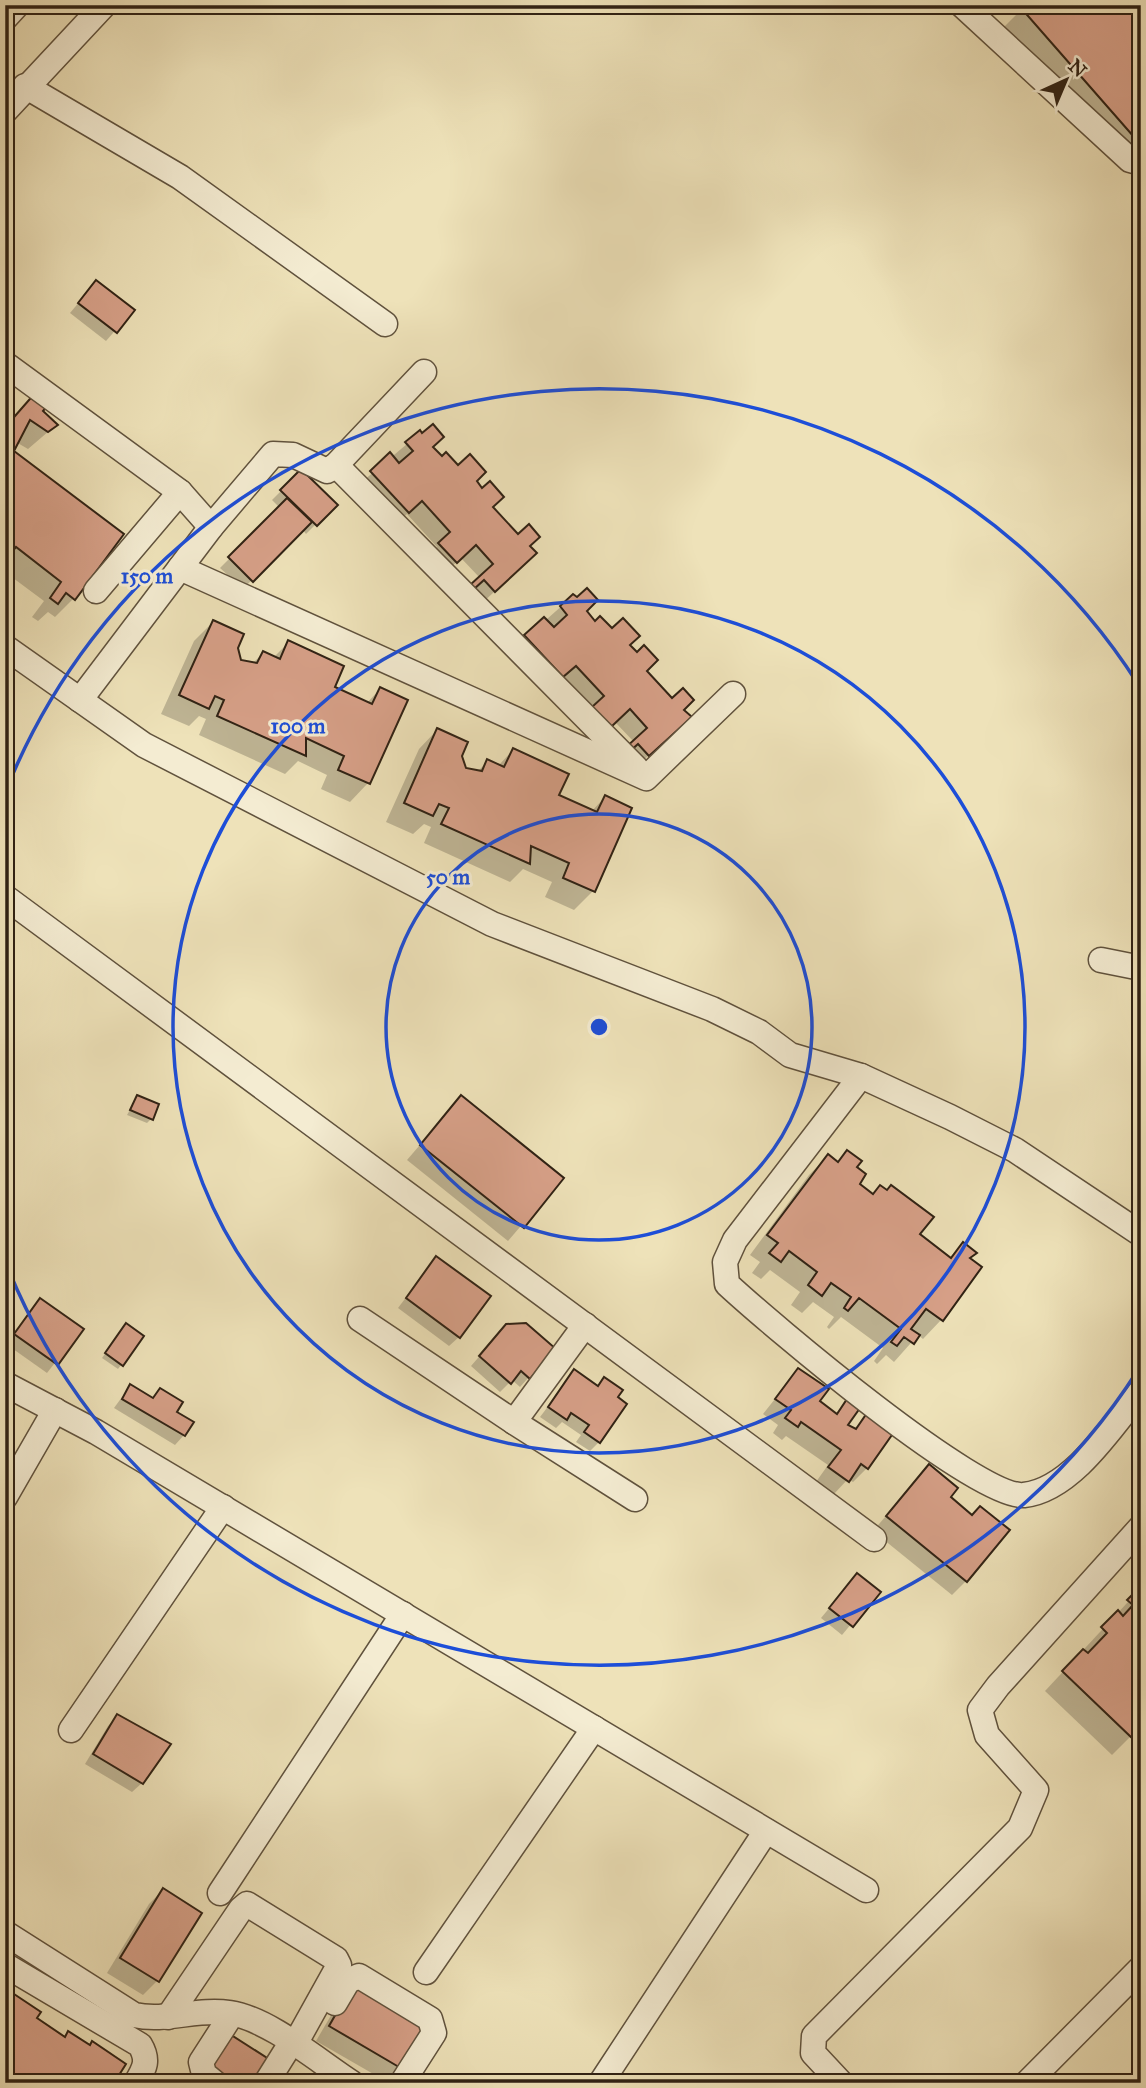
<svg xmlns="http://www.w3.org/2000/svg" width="1146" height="2088" font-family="'IM FELL Great Primer',serif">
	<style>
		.shadow { fill: #0003 }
		.building { fill: #d7a088; stroke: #302214; stroke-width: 2 }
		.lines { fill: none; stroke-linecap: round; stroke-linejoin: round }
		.minor-casing { stroke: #60523d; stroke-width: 27 }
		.minor { stroke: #f4ecd2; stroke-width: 24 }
		.ring { fill: none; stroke: #1d4ed8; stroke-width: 3.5 }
		.centre { fill: #1d4ed8; stroke: #f4ecd2; stroke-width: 3.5 }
		.ring-label { font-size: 21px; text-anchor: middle; font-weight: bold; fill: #1d4ed8; stroke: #f4ecd2; stroke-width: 6; stroke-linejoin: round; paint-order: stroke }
	</style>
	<rect width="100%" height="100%" fill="#eee2b9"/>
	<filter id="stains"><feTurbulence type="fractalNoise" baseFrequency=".00286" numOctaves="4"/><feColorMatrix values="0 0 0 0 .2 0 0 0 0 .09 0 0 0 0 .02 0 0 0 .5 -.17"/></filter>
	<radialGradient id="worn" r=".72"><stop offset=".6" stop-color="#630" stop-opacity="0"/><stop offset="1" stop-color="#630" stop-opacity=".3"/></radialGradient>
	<g class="shadow">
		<path d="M1026 5H1141V145L1121 162 1004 27Z"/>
		<path d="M96 282 133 310 106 341 70 313Z"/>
		<path d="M5 410 14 417 41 411 56 425 28 449 16 442 11 451 74 598 55 617 48 612 38 621 32 617 44 601 5 572Z"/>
		<path d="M407 444 431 448 475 481 491 507 528 546 521 567 480 605 469 593 480 578 461 558 441 576 425 558 437 547 407 514 394 526 357 486Z"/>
		<path d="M301 471 335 505 306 534 302 529 243 589 220 568 280 508 272 500Z"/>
		<path d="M573 596 595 623 628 645 645 671 682 710 675 731 634 769 623 757 634 742 615 722 596 740 512 650Z"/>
		<path d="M213 622 236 648 239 662 252 664 263 653 273 658 289 642 332 688 366 704 380 689 368 783 350 802 321 789 327 775 298 761 285 774 199 735 206 719 199 716 189 726 161 714 194 641Z"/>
		<path d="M437 730 460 756 464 769 477 772 488 761 498 766 513 750 557 796 591 812 605 797 630 809 593 891 574 910 545 897 552 882 523 869 510 882 424 843 431 827 424 824 413 834 386 822 419 749Z"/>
		<path d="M137 1097 151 1119 147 1123 127 1115Z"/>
		<path d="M461 1097 562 1178 508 1241 407 1160Z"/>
		<path d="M848 1152 857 1184 949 1258 963 1244 968 1259 941 1320 923 1339 918 1335 894 1362 886 1355 877 1364 874 1361 883 1348 841 1317 829 1329 827 1327 834 1317 813 1302 802 1313 791 1305 800 1292 770 1270 761 1279 752 1273 760 1262 750 1255 809 1175 828 1156 836 1163Z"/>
		<path d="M436 1258 459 1337 449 1346 398 1308Z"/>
		<path d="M40 1300 81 1329 47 1373 6 1344Z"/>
		<path d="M122 1330 142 1337 118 1369 102 1358Z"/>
		<path d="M497 1336 529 1377 520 1387 512 1380 500 1392 471 1366Z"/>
		<path d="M798 1370 817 1402 835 1414 848 1401 846 1425 853 1430 867 1415V1468L853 1482 848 1479 833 1495 816 1482 828 1465 786 1436 782 1440 773 1433 778 1425 763 1414Z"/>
		<path d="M575 1371 597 1387 604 1380 616 1398 599 1442 590 1451 576 1442 581 1435 562 1422 556 1428 540 1417Z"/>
		<path d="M130 1386 151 1399 160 1390 184 1435 175 1445 114 1408Z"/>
		<path d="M929 1466 948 1498 966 1581 952 1595 873 1531Z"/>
		<path d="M857 1575 878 1592 842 1635 821 1618Z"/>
		<path d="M1141 1588V1726L1112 1755 1045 1691Z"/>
		<path d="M117 1717 142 1783 132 1792 85 1764 108 1726Z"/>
		<path d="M163 1890 157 1981 143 1995 107 1973 149 1904Z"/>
		<path d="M340 2000 403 2069 389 2083 316 2041Z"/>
	</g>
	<g class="building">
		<path d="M1024 5H1141V145L1021 8Z"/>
		<path d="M96 280 135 310 117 333 78 303Z"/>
		<path d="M36 392 49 404 43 411 58 425 48 432 30 420 14 451 124 534 75 600 66 593 58 604 50 598 61 582 16 547 5 560V407L15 416Z"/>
		<path d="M433 424 444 437 433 447 442 456 446 452 458 465 470 454 486 472 477 481 482 488 490 481 504 497 493 507 518 534 529 524 540 537 530 546 537 553 495 592 484 580 474 589 470 585 493 564 476 545 457 563 438 543 450 532 422 501 409 513 370 471 390 452 399 463 413 451 405 442 420 430 422 433Z"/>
		<path d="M301 469 338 505 317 526 280 490Z"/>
		<path d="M287 498 312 522 253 582 228 557Z"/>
		<path d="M587 588 598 600 587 611 595 621 600 616 612 628 623 618 640 636 630 645 637 652 644 645 658 660 647 671 672 698 683 688 694 700 684 710 692 717 649 756 638 744 628 753 624 749 647 728 630 709 611 727 592 707 604 696 576 666 563 677 524 635 544 617 554 627 567 615 560 606 573 594 577 597Z"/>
		<path d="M213 620 244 634 238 648 241 660 257 663 263 651 280 659 288 640 344 666 335 687 372 704 380 687 408 700 370 784 338 770 344 756 306 738V756L217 716 224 700 215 696 209 709 179 695Z"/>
		<path d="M437 728 468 742 462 756 466 768 482 771 487 759 504 767 513 748 569 774 559 795 597 812 605 795 632 808 595 892 563 878 569 863 531 846 530 864 441 824 449 808 439 804 433 816 404 803Z"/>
		<path d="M137 1095 159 1104 153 1120 130 1110Z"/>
		<path d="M461 1095 564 1178 524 1228 420 1145Z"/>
		<path d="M847 1150 862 1161 857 1167 866 1174 860 1184 873 1194 880 1185 887 1190 891 1185 934 1217 920 1234 951 1258 963 1242 977 1253 970 1258 982 1267 943 1321 926 1309 911 1329 920 1335 914 1344 904 1337 897 1346 891 1342 901 1329 859 1298 848 1311 844 1308 851 1297 831 1283 822 1296 808 1285 817 1272 789 1251 781 1262 769 1253 778 1243 767 1235 828 1154 838 1162Z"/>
		<path d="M436 1256 491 1296 460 1338 406 1298Z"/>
		<path d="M40 1298 84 1329 58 1365 14 1334Z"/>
		<path d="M126 1323 144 1336 123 1366 105 1353Z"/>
		<path d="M526 1323 556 1349 530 1379 521 1371 511 1384 479 1356 506 1324Z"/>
		<path d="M798 1368 829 1389 820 1401 837 1414 847 1399 860 1408 848 1425 856 1429 867 1413 894 1432 868 1469 861 1464 849 1482 828 1467 841 1450 801 1422 798 1427 785 1418 791 1410 775 1399Z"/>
		<path d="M574 1369 598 1386 604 1377 623 1390 618 1397 627 1404 600 1443 584 1432 589 1425 571 1413 567 1420 548 1407Z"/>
		<path d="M130 1384 153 1398 160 1388 183 1402 177 1412 194 1422 185 1436 122 1399Z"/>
		<path d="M929 1464 958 1488 951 1497 972 1515 980 1506 1010 1530 967 1582 886 1516Z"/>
		<path d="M857 1573 881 1592 853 1627 829 1608Z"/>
		<path d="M1141 1586V1729L1132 1738 1062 1671 1083 1649 1088 1653 1107 1633 1101 1627 1118 1610 1123 1616 1133 1605 1127 1600Z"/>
		<path d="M117 1714 171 1744 143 1784 93 1754Z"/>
		<path d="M163 1888 202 1913 159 1982 120 1958Z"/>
		<path d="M353 1984 428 2028 404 2070 329 2026Z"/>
		<path d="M5 1988 41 2012 37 2018 65 2037 68 2031 90 2045 92 2041 126 2064 114 2083H5Z"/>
		<path d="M225 2031 275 2063 262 2083H235L205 2063Z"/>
	</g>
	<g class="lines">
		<g class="minor-casing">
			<g id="minor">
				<path d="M962 5 1130 160 1141 163"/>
				<path d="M5 18 17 5"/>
				<path d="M25 86 180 177 385 324"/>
				<path d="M5 111 104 5"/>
				<path d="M5 364 180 492 211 527"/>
				<path d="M336 465 636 768"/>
				<path d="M180 568 646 778 733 694"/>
				<path d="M96 591 180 492"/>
				<path d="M5 647 144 745 492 924 712 1009 759 1032 790 1055 861 1076 950 1117 1015 1150 1141 1234"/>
				<path d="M80 700 211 527 273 454 293 455 327 471 336 465 424 372"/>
				<path d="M5 897 874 1539"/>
				<path d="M1101 960 1141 968"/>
				<path d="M861 1076 735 1240 725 1262 727 1284C769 1323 978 1500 1024 1495 1072 1490 1113 1425 1141 1391"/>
				<path d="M360 1319 514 1422"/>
				<path d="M585 1325 514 1422 635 1499"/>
				<path d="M5 1384 96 1432 866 1890"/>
				<path d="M5 1497 55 1410"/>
				<path d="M71 1730 223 1507"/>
				<path d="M220 1893 403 1614"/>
				<path d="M5 1933 134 2015C166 2022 197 2008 230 2013 269 2019 318 2061 352 2083"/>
				<path d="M5 1965 140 2045C149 2060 145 2068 136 2083"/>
				<path d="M426 1972 594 1728"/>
				<path d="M335 2003 348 1981 359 1976 430 2019 434 2033 402 2083"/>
				<path d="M168 2017 241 1909 247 1904 336 1959 339 1965 294 2046"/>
				<path d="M602 2081 766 1831"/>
				<path d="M215 2083 204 2074 201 2062 232 2014"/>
				<path d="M266 2083 291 2043"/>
				<path d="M841 2083 813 2053 814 2036 1020 1828 1036 1790 987 1735 980 1710 998 1686 1141 1527"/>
				<path d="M1027 2083 1141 1968"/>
			</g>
		</g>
		<use href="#minor" class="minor"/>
	</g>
	<g class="ring">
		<circle cx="599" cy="1027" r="213"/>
		<circle cx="599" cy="1027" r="426"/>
		<path d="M1138 1370A639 639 0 0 1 7 1266M7 788A639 639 0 0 1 1138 684"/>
	</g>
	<circle cx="599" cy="1027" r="10" class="centre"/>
	<g class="ring-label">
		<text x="147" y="583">150 m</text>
		<text x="298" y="733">100 m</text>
		<text x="448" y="884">50 m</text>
	</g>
	<rect width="1146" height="2088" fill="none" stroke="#eee2b9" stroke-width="28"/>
	<rect x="7" y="7" width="1132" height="2074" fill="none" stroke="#302214" stroke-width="3.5"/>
	<rect x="14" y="14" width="1118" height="2060" fill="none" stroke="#302214" stroke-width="2"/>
	<g transform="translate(1066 80) rotate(44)" stroke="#f4ecd2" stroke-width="5" paint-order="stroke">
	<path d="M0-5L12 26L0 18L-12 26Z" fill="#302214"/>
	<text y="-10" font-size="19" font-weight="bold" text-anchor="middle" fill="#302214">N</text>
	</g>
	<rect width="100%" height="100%" filter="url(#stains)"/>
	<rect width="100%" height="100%" fill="url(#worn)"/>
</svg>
